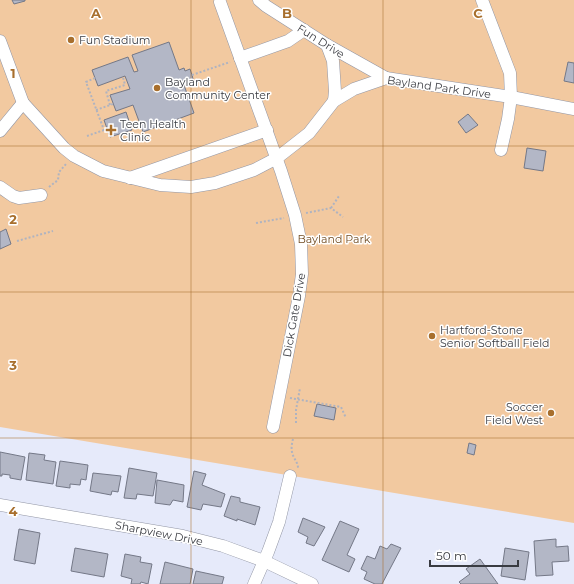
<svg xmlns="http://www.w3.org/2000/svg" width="574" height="584" font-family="Montserrat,sans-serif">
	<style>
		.green { fill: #f2c9a0 }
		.building { fill: #b3b7c6; stroke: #747887 }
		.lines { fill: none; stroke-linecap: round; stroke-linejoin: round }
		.minor-casing { stroke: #9296a5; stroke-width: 13 }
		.path { stroke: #afb3c0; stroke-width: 2; stroke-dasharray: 2 2; stroke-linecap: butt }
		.minor { stroke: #fff; stroke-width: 12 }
		.grid { fill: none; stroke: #a86f2d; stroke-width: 1; stroke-opacity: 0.55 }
		.poi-dot { fill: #a86f2d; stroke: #fff; stroke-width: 1.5 }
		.labels { text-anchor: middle; stroke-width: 3; stroke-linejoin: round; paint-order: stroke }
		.poi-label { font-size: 11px; fill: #393b41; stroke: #fff; text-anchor: start }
		.street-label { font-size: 11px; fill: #393b41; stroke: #fff }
		.park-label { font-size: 11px; fill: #724d23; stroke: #fff }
		.grid-label { font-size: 13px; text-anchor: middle; font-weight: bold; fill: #a86f2d; stroke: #fff; stroke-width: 3; stroke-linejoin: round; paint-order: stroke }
	</style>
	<rect width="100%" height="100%" fill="#e6eafa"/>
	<path class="green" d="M0 0H574V523L0 427Z"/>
	<g class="building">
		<path d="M12 0H25V1L14 4Z"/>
		<path d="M169 42 179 70 184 68 185 71 190 69 192 75 193 79 188 81 189 84 184 85 194 113 143 132 133 105 116 111 110 95 130 89 125 76 98 86 92 70 128 57 134 72 138 71 132 55Z"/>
		<path d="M568 62 574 63V83L564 81Z"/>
		<path d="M126 112 132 130 110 137 104 120Z"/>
		<path d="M468 114 478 125 466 133 458 122Z"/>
		<path d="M527 148 546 151 543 171 524 168Z"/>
		<path d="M6 229 11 244 0 249V232Z"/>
		<path d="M317 404 336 408 334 420 314 416Z"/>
		<path d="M469 443 476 445 474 455 467 453Z"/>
		<path d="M0 452 25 457 21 480 10 478V475L2 474V476H0Z"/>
		<path d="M29 453 45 455 44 460 56 462 53 484 26 480Z"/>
		<path d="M60 461 88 465 86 480 81 479 80 485 70 484V488L56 486Z"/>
		<path d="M129 468 157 473 153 496 137 494 136 499 124 498Z"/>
		<path d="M194 471 206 474 202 485 225 494 221 507 203 504 201 510 187 507Z"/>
		<path d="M93 473 121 476 118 492 112 491 111 495 90 491Z"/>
		<path d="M157 480 184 485 183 502 173 500 170 505 155 503Z"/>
		<path d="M231 496 240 498V502L260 507 255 525 237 519V521L224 516Z"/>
		<path d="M303 518 325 527 314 546 306 543 308 537 298 532Z"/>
		<path d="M340 521 359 529 347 555 355 559 349 572 322 560Z"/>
		<path d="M19 529 40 533 35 564 14 560Z"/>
		<path d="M556 539V547L568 546 569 561 552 562 553 575 536 576 534 541Z"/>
		<path d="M391 544 401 548 382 584H375L364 579 367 572 361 569 367 556 375 559 380 546 387 549Z"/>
		<path d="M75 548 108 554 104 577 71 571Z"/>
		<path d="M505 548 529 552 525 580 501 576Z"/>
		<path d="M125 554 141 557 140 562 152 564 148 584 141 582 140 584H131L132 579 121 576Z"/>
		<path d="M480 559 498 584H461L459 582 470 574 466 569Z"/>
		<path d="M165 562 193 569 190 584H160Z"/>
		<path d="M196 571 224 577 222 584H193Z"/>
	</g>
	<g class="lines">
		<g class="minor-casing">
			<g id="minor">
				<path d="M259 0 266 6 327 45 386 78"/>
				<path d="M482 0 510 73 511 97 508 119 501 150"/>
				<path d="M220 2 281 171 295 215 301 244 302 274 299 296 273 427"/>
				<path d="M0 41 23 103 64 148 74 156 103 171 160 185 191 187 215 183 254 170 277 158 309 133 334 101 354 89 386 78 511 97 574 109"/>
				<path d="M327 45 333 61 335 91 334 101"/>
				<path d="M240 58 288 41 304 30"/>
				<path d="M0 131 23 103"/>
				<path d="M130 178 267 130"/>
				<path d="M0 187 13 196 19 198 41 195"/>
				<path d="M0 505 183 536 223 546 264 561 312 584"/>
				<path d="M254 584 268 552 279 522 290 476"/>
			</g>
		</g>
		<g class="path">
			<path d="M192 75 230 62"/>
			<path d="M95 78 86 82 104 130"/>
			<path d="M110 105 106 91 125 85 123 77"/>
			<path d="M96 110 113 104"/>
			<path d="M87 136 107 129"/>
			<path d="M49 187 58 180 59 172 66 164"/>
			<path d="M331 208 339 196"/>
			<path d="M306 213 331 208 343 217"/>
			<path d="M256 223 284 218"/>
			<path d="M17 241 53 231"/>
			<path d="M290 398 341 407 346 418"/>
			<path d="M296 423V410L300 388"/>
			<path d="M293 439C292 443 291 448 292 452 293 458 298 462 298 468"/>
		</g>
		<use href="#minor" class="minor"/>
	</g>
	<path class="grid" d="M191 0V584M383 0V584M0 146H574M0 292H574M0 438H574"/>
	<g class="poi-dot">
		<circle cx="71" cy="40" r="4"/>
		<circle cx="157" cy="88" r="4"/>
		<path d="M109 124h4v4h4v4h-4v4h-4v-4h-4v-4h4z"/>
		<circle cx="432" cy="336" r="4"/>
		<circle cx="551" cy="413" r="4"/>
	</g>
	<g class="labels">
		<g class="poi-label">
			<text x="79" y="44">Fun Stadium</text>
			<text x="165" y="86">Bayland<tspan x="165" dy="13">Community Center</tspan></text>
			<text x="120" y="128">Teen Health<tspan x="120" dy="13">Clinic</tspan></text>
			<text x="440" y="334">Hartford-Stone<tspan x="440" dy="13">Senior Softball Field</tspan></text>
			<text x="543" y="411" text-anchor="end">Soccer<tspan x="543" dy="13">Field West</tspan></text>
		</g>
		<g class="street-label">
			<text transform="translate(321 41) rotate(32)" y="4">Fun Drive</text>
			<text transform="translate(439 87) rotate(8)" y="4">Bayland Park Drive</text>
			<text transform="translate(294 315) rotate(-80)" y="4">Dick Gate Drive</text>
			<text transform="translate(159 533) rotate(11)" y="4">Sharpview Drive</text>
		</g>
		<g class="park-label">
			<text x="334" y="243">Bayland Park</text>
		</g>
	</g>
	<g class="grid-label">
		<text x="96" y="18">A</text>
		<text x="287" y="18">B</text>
		<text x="478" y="18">C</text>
		<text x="13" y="78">1</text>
		<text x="13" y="224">2</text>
		<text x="13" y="370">3</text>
		<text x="13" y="516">4</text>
	</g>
	<path d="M430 560v6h88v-6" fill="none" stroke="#393b41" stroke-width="2"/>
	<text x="436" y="560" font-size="12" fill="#393b41" stroke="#ffffff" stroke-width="3" paint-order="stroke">50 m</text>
</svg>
